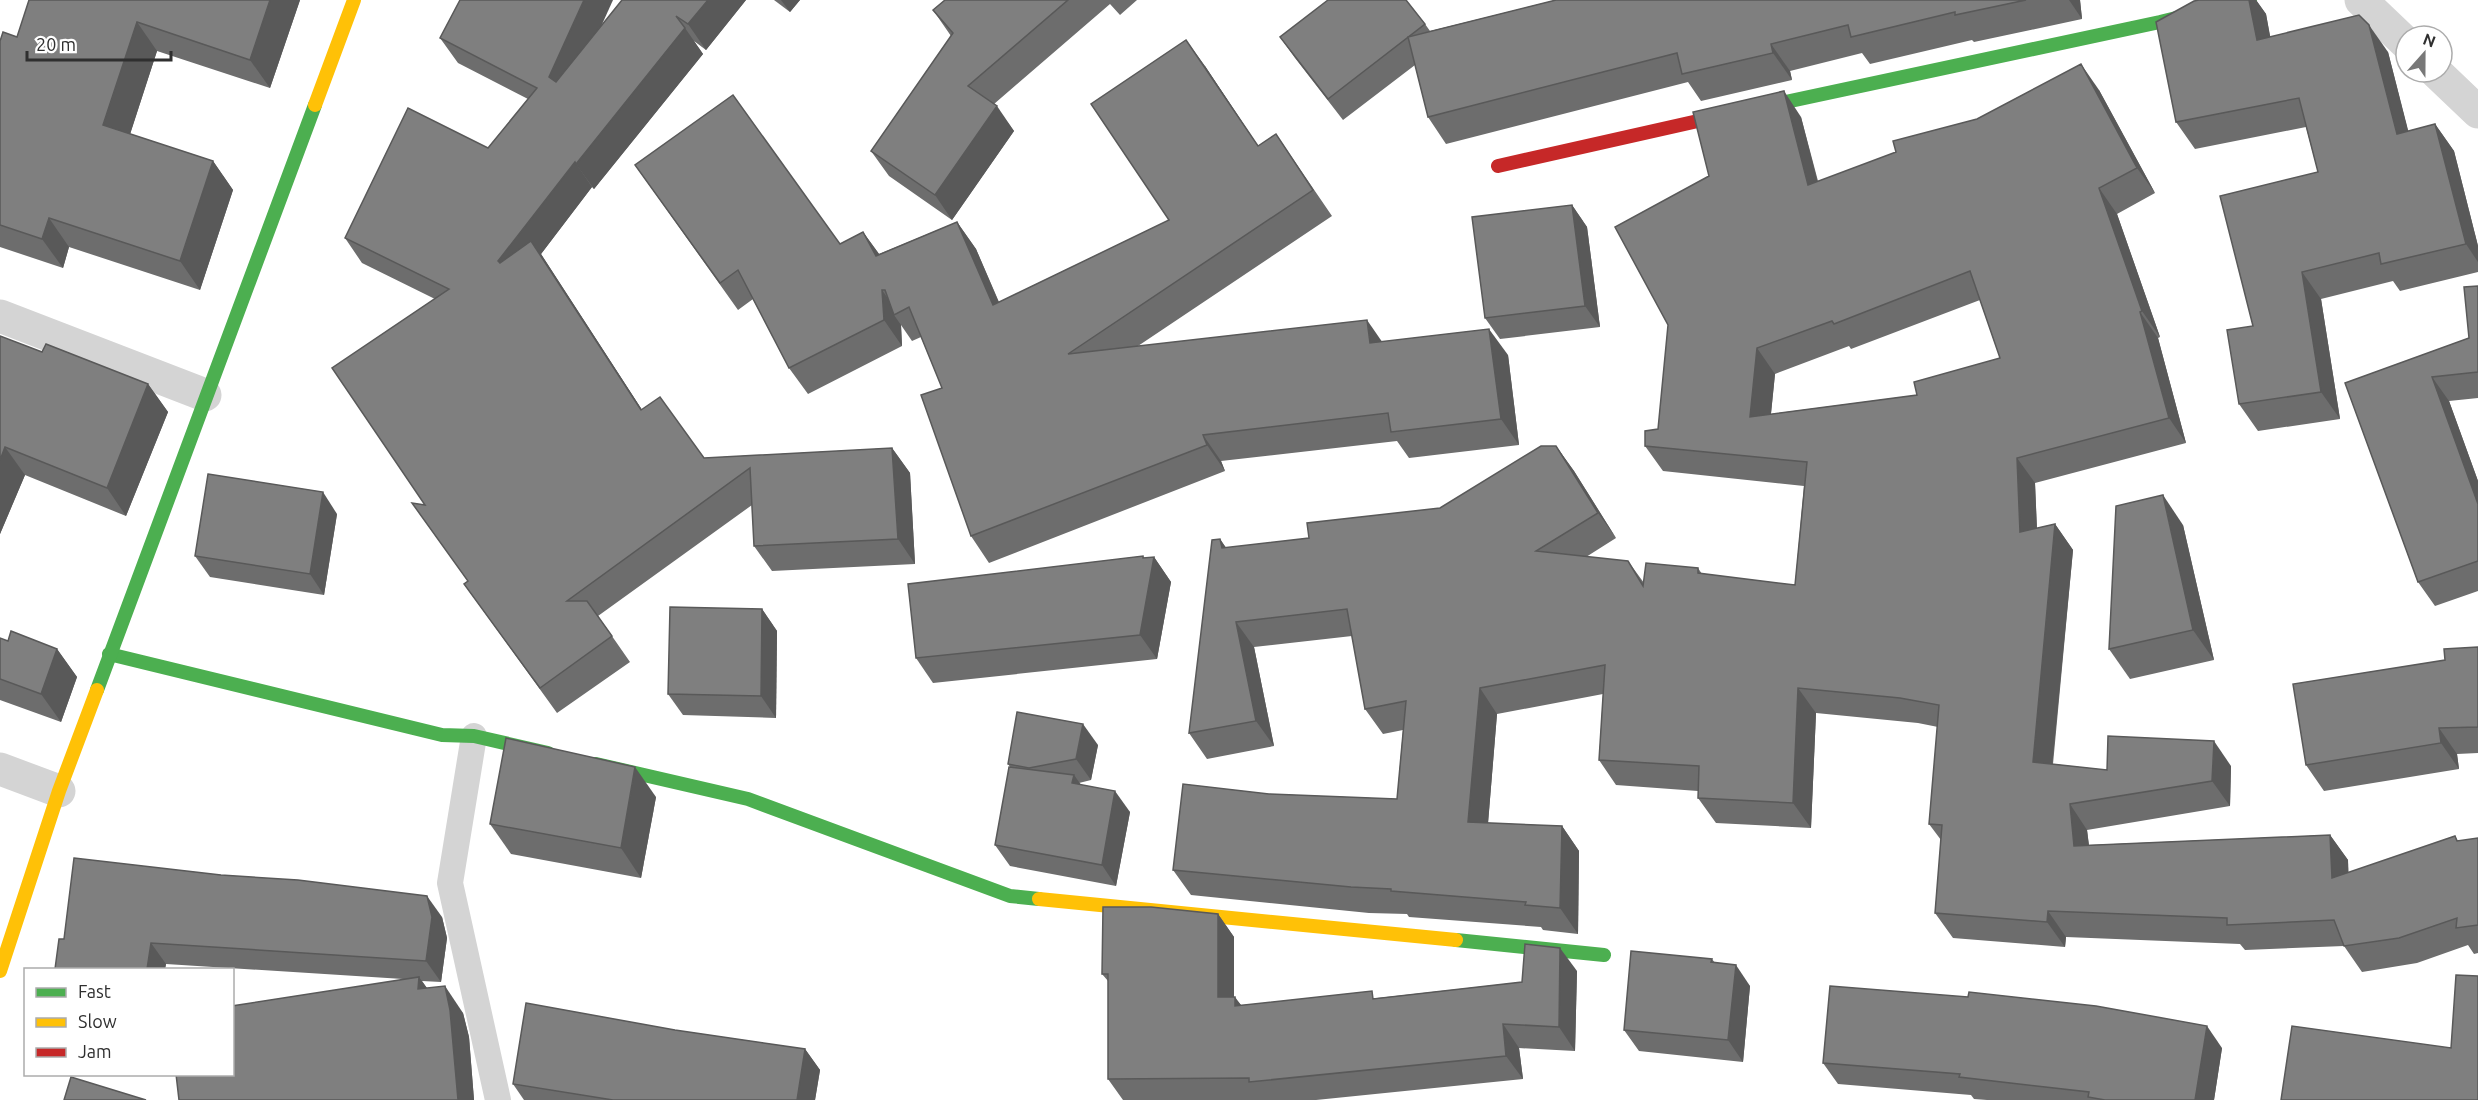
<svg xmlns="http://www.w3.org/2000/svg" width="2478" height="1100" font-family="Ubuntu,sans-serif">
	<style>
		.lines { fill: none; stroke-linecap: round; stroke-linejoin: round }
		.lane { stroke: #d4d4d4; stroke-width: 26 }
		.street { stroke: #d4d4d4; stroke-width: 33 }
		.fast { stroke: #4caf50; stroke-width: 14 }
		.slow { stroke: #ffc107; stroke-width: 14 }
		.jam { stroke: #c62828; stroke-width: 14 }
		.wall { fill: #6d6d6d; fill-rule: evenodd }
		.shaded-wall { fill: #595959 }
		.building { fill: #7f7f7f; stroke: #595959; stroke-width: 1.5; fill-rule: evenodd }
	</style>
	<rect width="100%" height="100%" fill="#fff"/>
	<g class="lines">
		<path class="lane" d="M474 736 450 883 498 1100"/>
		<g class="street">
			<path d="M2361 0 2406 43"/>
			<path d="M2436 72 2478 112"/>
			<path d="M0 316 205 395"/>
			<path d="M0 769 59 791"/>
		</g>
		<g class="fast">
			<path d="M1729 114 2160 22 2250 0"/>
			<path d="M109 654 442 735 474 736 548 753"/>
			<path d="M97 690 315 105"/>
			<path d="M596 764 748 799 1010 896 1039 899"/>
			<path d="M1456 940 1604 955"/>
		</g>
		<g class="slow">
			<path d="M315 105 354 0"/>
			<path d="M1039 899 1456 940"/>
			<path d="M0 971 59 791 97 690"/>
		</g>
		<path class="jam" d="M1498 166 1729 114"/>
	</g>
	<g class="wall">
		<path d="M300 0 270 88 157 51 130 134 213 161 233 190 200 290 69 247 63 268 0 247V41L17 37Z"/>
		<path d="M622 0H746L706 50 694 41 703 54 594 189 592 187 541 254 642 410 704 458 892 448 910 473 915 564 772 571 754 546 752 505 598 616 630 662 557 713 464 584 468 581 412 503 425 505 435 299 362 263 345 238 488 148 528 99 458 63 440 38 601 26Z"/>
		<path d="M774 0H800L790 12Z"/>
		<path d="M945 0H1137L1120 15 1110 4 994 104 1014 131 952 220 889 176 871 151 951 36 933 10Z"/>
		<path d="M1556 0H2080L2082 19 1974 42 1972 40 1870 64 1862 53 1790 71 1792 80 1701 101 1688 82 1446 144 1428 117 1415 65 1343 120 1295 58 1280 37 1425 24 1430 31Z"/>
		<path d="M2199 0H2256L2266 14 2270 37 2388 52 2408 131 2435 124 2454 151 2478 246V272L2400 291 2393 281 2321 299 2340 419 2258 431 2239 404 2253 326 2318 172 2306 127 2195 149 2176 122Z"/>
		<path d="M1205 66 1258 146 1276 134 1332 216 1138 346 1382 341 1508 355 1519 445 1409 458 1397 441 1221 461 1225 471 989 563 971 536 942 388 921 337 912 341 901 325 902 346 808 394 789 368 753 299 738 310 635 165 840 244 863 232 879 254 957 222 976 249 999 302 1169 220Z"/>
		<path d="M2099 90 2155 193 2117 214 2160 337 2158 338 2186 443 2035 483 2037 528 2055 524 2073 550 2053 764 2107 770 2231 766 2230 806 2087 830 2089 845 2330 835 2348 860V873L2455 836 2458 841 2478 838V953L2474 954 2468 945 2417 963 2362 972 2344 946 2245 950 2240 944 2066 937 2065 947 1953 938 1935 913 1941 840 1929 824 1938 727 1918 723 1816 713 1811 828 1716 823 1698 798V791L1616 785 1599 760 1603 694 1497 714 1488 823 1562 826 1579 851 1578 934 1543 930 1541 927 1409 917 1407 914 1369 913 1191 895 1173 870 1269 794 1397 799 1403 730 1383 734 1365 709 1352 636 1254 647 1274 746 1207 759 1189 733 1220 539 1226 548 1309 538 1440 508 1556 446 1574 471 1616 538 1586 557 1628 561 1644 583 1698 568 1702 574 1795 585 1804 486 1663 471 1645 446 1658 429 1709 176 1801 117 1818 181ZM1980 300 2000 358 1917 395 1771 414 1775 374 1849 346 1851 349Z"/>
		<path d="M1572 205 1587 227 1600 327 1500 339 1485 318Z"/>
		<path d="M2478 286V398L2449 401 2478 481V591L2435 606 2418 582 2345 383 2469 338Z"/>
		<path d="M0 336 42 352 148 384 168 412 126 516 25 475 0 534Z"/>
		<path d="M337 514 324 595 210 577 195 556Z"/>
		<path d="M2183 525 2214 660 2130 679 2109 649Z"/>
		<path d="M1154 557 1171 582 1157 659 933 683 916 658 1144 558Z"/>
		<path d="M762 609 777 631 776 718 683 715 668 694Z"/>
		<path d="M0 638 8 641 57 649 77 677 61 722 0 700Z"/>
		<path d="M2478 647V753L2457 754 2459 769 2324 791 2306 765Z"/>
		<path d="M1098 745 1091 780 1079 783 1081 785 1130 812 1116 886 1010 866 995 845 1010 767 1008 764Z"/>
		<path d="M656 797 641 878 511 854 490 824Z"/>
		<path d="M1218 914 1234 937V997L1241 1005 1377 998 1522 982 1577 971 1575 1051 1519 1048 1523 1079 1316 1100H1123L1108 1079V981L1102 974Z"/>
		<path d="M442 917 447 938 441 982 422 981 427 988 463 1013 469 1037 474 1100H179L403 979 166 964 165 969H55L64 939Z"/>
		<path d="M1712 959 1715 963 1750 986 1743 1062 1639 1051 1624 1030Z"/>
		<path d="M675 1030 805 1049 820 1070 815 1100H524L513 1084Z"/>
		<path d="M2222 1048 2214 1100H1987L1974 1099 1971 1095 1838 1084 1823 1063Z"/>
	</g>
	<g class="shaded-wall">
		<path d="M270 0H300L270 88 250 60Z"/>
		<path d="M584 0H613L567 102 549 77Z"/>
		<path d="M708 0H746L706 50 688 24Z"/>
		<path d="M781 0H800L790 12Z"/>
		<path d="M2069 0H2080L2082 19Z"/>
		<path d="M2249 0H2256L2266 14 2276 67 2257 40Z"/>
		<path d="M137 22 157 51 124 153 103 125Z"/>
		<path d="M2369 25 2388 52 2416 161 2397 134Z"/>
		<path d="M685 28 703 54 594 189 576 164Z"/>
		<path d="M1186 40 1205 66 1276 173 1258 146Z"/>
		<path d="M1771 44 1790 71 1792 80 1773 53Z"/>
		<path d="M2081 64 2099 90 2155 193 2137 168Z"/>
		<path d="M1784 91 1801 117 1825 211 1808 185Z"/>
		<path d="M997 106 1014 131 952 220 935 195Z"/>
		<path d="M2435 124 2454 151 2478 246V262L2466 244Z"/>
		<path d="M213 161 233 190 200 290 180 261Z"/>
		<path d="M575 162 592 187 541 254 659 436 516 286 498 261Z"/>
		<path d="M2099 188 2117 214 2160 337 2142 311Z"/>
		<path d="M1572 205 1587 227 1600 327 1585 306Z"/>
		<path d="M49 218 69 247 63 268 42 239Z"/>
		<path d="M957 222 976 249 1011 331 993 305Z"/>
		<path d="M863 232 882 258 876 256Z"/>
		<path d="M2302 272 2321 299 2340 419 2321 392Z"/>
		<path d="M882 290 898 313 894 315 901 325 902 346 884 320Z"/>
		<path d="M2140 312 2158 338 2186 443 2169 418Z"/>
		<path d="M1367 320 1385 346 1370 343Z"/>
		<path d="M1489 329 1508 355 1519 445 1501 419Z"/>
		<path d="M1757 348 1775 374 1768 442 1750 417Z"/>
		<path d="M2432 377 2449 401 2478 481V504Z"/>
		<path d="M148 384 168 412 126 516 107 488Z"/>
		<path d="M1203 435 1221 461 1225 471 1207 445Z"/>
		<path d="M1556 446 1574 471 1616 538 1598 513Z"/>
		<path d="M5 447 25 475 0 534V460Z"/>
		<path d="M892 448 910 473 915 564 898 539Z"/>
		<path d="M2017 458 2035 483 2038 557 2020 532Z"/>
		<path d="M323 492 337 514 324 595 310 574Z"/>
		<path d="M2163 495 2183 525 2214 660 2193 630Z"/>
		<path d="M2055 524 2073 550 2050 788 2033 762Z"/>
		<path d="M1220 539 1238 565 1222 548Z"/>
		<path d="M1143 556 1152 569 1154 557 1171 582 1157 659 1140 635Z"/>
		<path d="M762 609 777 631 776 718 761 696Z"/>
		<path d="M1236 622 1254 647 1274 746 1256 721Z"/>
		<path d="M57 649 77 677 61 722 41 694Z"/>
		<path d="M1480 688 1497 714 1486 848 1468 822Z"/>
		<path d="M1798 688 1816 713 1811 828 1793 803Z"/>
		<path d="M1083 724 1098 745 1091 780 1076 759Z"/>
		<path d="M2439 728 2457 754 2459 769 2441 743Z"/>
		<path d="M2214 741 2231 766 2230 806 2212 781Z"/>
		<path d="M635 767 656 797 641 878 621 848Z"/>
		<path d="M1074 775 1089 796 1072 783Z"/>
		<path d="M1115 791 1130 812 1116 886 1102 865Z"/>
		<path d="M2070 804 2087 830 2092 872 2074 846Z"/>
		<path d="M1562 826 1579 851 1578 934 1560 908Z"/>
		<path d="M2330 835 2348 860 2350 904 2332 878Z"/>
		<path d="M427 896 442 917 447 938 441 982 426 961Z"/>
		<path d="M2048 911 2066 937 2065 947 2047 922Z"/>
		<path d="M1218 914 1234 937V1020L1218 997Z"/>
		<path d="M151 943 166 964 165 969H147Z"/>
		<path d="M1560 948 1577 971 1575 1051 1559 1027Z"/>
		<path d="M1736 965 1750 986 1743 1062 1728 1040Z"/>
		<path d="M419 977 438 1004 418 989Z"/>
		<path d="M445 986 463 1013 469 1037 474 1100H458Z"/>
		<path d="M1235 997 1252 1020 1235 1006Z"/>
		<path d="M1503 1024 1519 1048 1523 1079 1506 1056Z"/>
		<path d="M2207 1026 2222 1048 2214 1100H2195Z"/>
		<path d="M805 1049 820 1070 815 1100H797Z"/>
	</g>
	<g class="building">
		<path d="M29 0H270L250 60 137 22 103 125 213 161 180 261 49 218 42 239 0 225V41L3 32 17 37Z"/>
		<path d="M460 0H584L549 77 556 82 622 0H708L688 24 676 16 685 28 576 164 575 162 498 261 500 263 531 241 641 410 660 397 704 458 892 448 898 539 754 546 750 468 567 601H587L612 636 540 688 464 584 468 581 412 503 425 505 332 368 449 289 345 238 408 108 488 148 537 88 440 38Z"/>
		<path d="M945 0H1068L968 86 997 106 935 195 871 151 953 33 933 10Z"/>
		<path d="M1328 0H1406L1425 24 1328 99 1280 37Z"/>
		<path d="M1556 0H2026L1955 15V12L1851 37 1848 25 1771 44 1773 53 1682 74 1677 53 1428 117 1408 37Z"/>
		<path d="M2199 0H2249L2257 40 2359 15 2369 25 2397 134 2435 124 2466 244 2381 264 2379 253 2302 272 2321 392 2239 404 2227 330 2253 326 2220 196 2318 172 2299 98 2176 122 2156 22 2194 1Z"/>
		<path d="M1186 40 1258 146 1276 134 1313 190 1068 354 1367 320 1370 343 1489 329 1501 419 1391 432 1388 413 1203 435 1207 445 971 536 921 395 942 388 909 307 894 315 885 290H882L884 320 789 368 738 270 720 283 635 165 733 95 840 244 863 232 876 256 957 222 993 305 1169 220 1091 104Z"/>
		<path d="M2081 64 2137 168 2099 188 2142 311 2140 312 2169 418 2017 458 2020 532 2055 524 2033 762 2107 770 2108 736 2214 741 2212 781 2070 804 2074 846 2330 835 2332 878 2455 836 2457 841 2478 838V925L2456 928 2457 918 2399 938 2344 946 2334 920 2227 925V918L2048 911 2047 922 1935 913 1942 825 1929 824 1939 705 1900 698 1798 688 1793 803 1698 798 1699 766 1599 760 1605 665 1480 688 1468 822 1562 826 1560 908 1525 905 1526 902 1391 891V889L1351 887 1173 870 1183 784 1269 794 1397 799 1406 701 1365 709 1347 609 1236 622 1256 721 1189 733 1212 540 1220 539 1222 548 1309 538 1307 523 1440 508 1541 446H1556L1598 513 1536 551 1628 561 1643 586 1646 563 1698 568V573L1795 585 1807 462 1645 446V431L1658 429 1668 325 1615 227 1709 176 1693 112 1784 91 1808 185 1896 152 1893 141 1977 119ZM1970 271 2000 358 1914 382 1917 395 1750 417 1757 348 1832 321 1834 324Z"/>
		<path d="M1572 205 1585 306 1485 318 1472 217Z"/>
		<path d="M2478 286V372L2432 377 2478 504V561L2418 582 2345 383 2469 338 2464 287Z"/>
		<path d="M0 336 42 352 46 344 148 384 107 488 5 447 0 460Z"/>
		<path d="M208 474 323 492 310 574 195 556Z"/>
		<path d="M2163 495 2193 630 2109 649 2116 506Z"/>
		<path d="M1143 556V558L1154 557 1140 635 916 658 908 584Z"/>
		<path d="M670 607 762 609 761 696 668 694Z"/>
		<path d="M11 631 57 649 41 694 0 679V638L8 641Z"/>
		<path d="M2478 647V727L2439 728 2441 743 2306 765 2293 684 2445 660 2444 649Z"/>
		<path d="M1017 712 1083 724 1076 759 1029 768 1008 764Z"/>
		<path d="M506 738 635 767 621 848 490 824Z"/>
		<path d="M1009 767 1074 775 1072 783 1115 791 1102 865 995 845Z"/>
		<path d="M74 858 221 875 298 880 427 896 432 917 426 961 151 943 147 969H55L59 939H64Z"/>
		<path d="M1103 907H1151L1218 914V997H1235V1006L1372 991 1373 999 1522 982 1525 944 1560 948 1559 1027 1503 1024 1506 1056 1249 1082V1078L1108 1079V974H1102Z"/>
		<path d="M1631 951 1712 959 1711 962 1736 965 1728 1040 1624 1030Z"/>
		<path d="M2456 975 2478 976V1100H2281L2292 1026 2451 1048Z"/>
		<path d="M419 977 418 989 445 986 450 1010 458 1100H179L176 1074H232V1006Z"/>
		<path d="M1830 986 1968 997 1969 992 2096 1006 2207 1026 2195 1100H2105L2088 1097 2089 1092 1959 1077 1960 1074 1823 1063Z"/>
		<path d="M526 1003 675 1030 805 1049 797 1100H613L513 1084Z"/>
		<path d="M71 1077 146 1100H64Z"/>
	</g>
	<rect x="24" y="968" width="210" height="108" fill="#ffffff" stroke="#acacac" stroke-width="1.5"/>
	<rect x="36" y="988" width="30" height="9" fill="#4caf50" stroke="#acacac" stroke-width="1.5"/>
	<text x="78" y="998" font-size="18" fill="#2f2f2f">Fast</text>
	<rect x="36" y="1018" width="30" height="9" fill="#ffc107" stroke="#acacac" stroke-width="1.5"/>
	<text x="78" y="1028" font-size="18" fill="#2f2f2f">Slow</text>
	<rect x="36" y="1048" width="30" height="9" fill="#c62828" stroke="#acacac" stroke-width="1.5"/>
	<text x="78" y="1058" font-size="18" fill="#2f2f2f">Jam</text>
	<g transform="translate(2424 54) rotate(21)"><circle r="28" fill="#ffffff" stroke="#acacac" stroke-width="1.5"/>
	<path d="M0-4.5L10 22L0 15L-10 22Z" fill="#787878"/>
	<text y="-9" font-size="16" font-weight="bold" text-anchor="middle" fill="#2f2f2f">N</text>
	</g>
	<path d="M27 51v9h144v-9" fill="none" stroke="#2f2f2f" stroke-width="3"/>
	<text x="36" y="51" font-size="18" fill="#2f2f2f" stroke="#ffffff" stroke-width="4.5" paint-order="stroke">20 m</text>
</svg>
